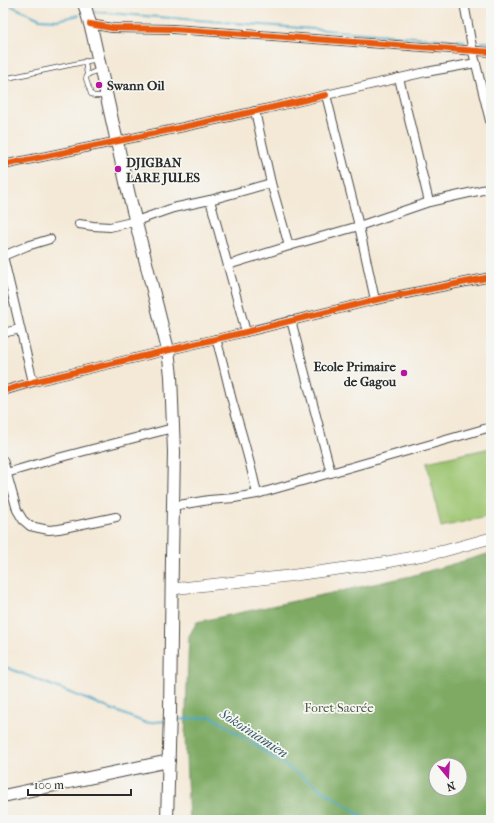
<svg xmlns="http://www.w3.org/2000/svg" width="494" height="823" font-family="'IM FELL French Canon',serif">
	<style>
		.green { fill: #9dc571; stroke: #64784e }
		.forest { fill: #7eaa63; stroke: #546a47; fill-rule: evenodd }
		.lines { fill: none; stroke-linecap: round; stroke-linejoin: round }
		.stream { stroke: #47a8c7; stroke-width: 2 }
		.lane-casing { stroke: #494845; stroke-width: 5.5 }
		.street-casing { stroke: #494845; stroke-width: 10 }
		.secondary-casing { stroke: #494845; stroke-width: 12 }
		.primary-casing { stroke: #494845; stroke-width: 14 }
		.lane { stroke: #fff; stroke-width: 4 }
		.street { stroke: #fff; stroke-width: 8 }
		.secondary { stroke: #fff; stroke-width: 11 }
		.primary { stroke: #fff; stroke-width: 12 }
		.cycleway-casing { stroke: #f6f6f2; stroke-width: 8 }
		.cycleway { stroke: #e8590c; stroke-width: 6 }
		.poi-dot { fill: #b5179e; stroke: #f6f6f2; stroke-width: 1.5 }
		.labels { text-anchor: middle; stroke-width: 3.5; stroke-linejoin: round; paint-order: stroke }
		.poi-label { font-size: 13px; font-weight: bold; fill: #2b2b2b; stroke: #f6f6f2; text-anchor: start }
		.park-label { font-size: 13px; fill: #4d5940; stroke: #f6f6f2 }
		.water-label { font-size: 14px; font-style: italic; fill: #365d69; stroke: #f6f6f2 }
	</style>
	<rect width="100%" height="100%" fill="#f6f6f2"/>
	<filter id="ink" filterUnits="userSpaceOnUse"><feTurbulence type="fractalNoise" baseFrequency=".025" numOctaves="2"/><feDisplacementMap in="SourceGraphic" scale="8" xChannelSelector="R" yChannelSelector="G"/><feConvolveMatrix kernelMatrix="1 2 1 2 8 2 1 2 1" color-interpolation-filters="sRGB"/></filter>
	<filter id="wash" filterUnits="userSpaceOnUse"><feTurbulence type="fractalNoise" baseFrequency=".012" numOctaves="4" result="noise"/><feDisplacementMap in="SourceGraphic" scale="16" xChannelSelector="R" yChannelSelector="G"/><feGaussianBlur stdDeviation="0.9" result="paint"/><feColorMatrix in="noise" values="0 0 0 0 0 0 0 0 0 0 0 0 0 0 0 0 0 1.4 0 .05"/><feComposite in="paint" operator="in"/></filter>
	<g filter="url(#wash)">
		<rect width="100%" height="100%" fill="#f4e9d7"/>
		<path class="green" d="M491 448V516L441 527 427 462Z"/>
		<path class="forest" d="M491 553V820H189L185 736 189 636 197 622 411 576ZM436 765H460V789H436Z"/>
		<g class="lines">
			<g class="stream">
				<path d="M5 3 40 19 57 20 79 15"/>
				<path d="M95 12 465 41"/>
				<path d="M481 42H491"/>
				<path d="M3 666 146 723 165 721"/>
				<path d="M175 720 212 717 368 820"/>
			</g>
		</g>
	</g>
	<g filter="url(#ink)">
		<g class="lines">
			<g class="lane-casing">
				<g id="lane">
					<path d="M85 61 87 75"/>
					<path d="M98 70 87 75 86 79 91 94 94 96H106"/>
					<path d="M3 79 98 59"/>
				</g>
			</g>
			<g class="street-casing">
				<g id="street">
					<path d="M464 3 473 52 491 125"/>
					<path d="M90 24 112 28 173 29 245 34 491 52"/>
					<path d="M399 78 429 202"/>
					<path d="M255 111 271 183 289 246"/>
					<path d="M3 165C111 143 219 120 326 95"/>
					<path d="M210 200 246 332"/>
					<path d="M79 224 93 226 110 227 136 221 173 208 210 200 271 183"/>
					<path d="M3 256 33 382"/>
					<path d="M3 256 27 246 50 239"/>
					<path d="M228 265 289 246 359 226 429 202 491 188"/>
					<path d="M375 300 359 226 326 95 426 72 476 63"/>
					<path d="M291 320 331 473"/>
					<path d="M3 333 20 329"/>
					<path d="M216 339C223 360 227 382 233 404 242 434 251 464 257 494"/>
					<path d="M3 391 33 382 246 332 375 300 491 277"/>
					<path d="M3 460 17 510 23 520 30 526 39 528 49 530 59 529 116 517"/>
					<path d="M3 474 54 459 173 428"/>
					<path d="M173 506 209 500 234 498 257 494 491 427"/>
				</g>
			</g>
			<g class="secondary-casing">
				<path id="secondary" d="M172 589 288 576 382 563 444 551 491 538"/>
			</g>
			<g class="primary-casing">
				<g id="primary">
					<path d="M84 3 92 31 128 191 168 350 171 376 174 452 172 559 170 711 167 820"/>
					<path d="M3 796 169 761"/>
				</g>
			</g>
			<use href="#lane" class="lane"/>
			<use href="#street" class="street"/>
			<use href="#secondary" class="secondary"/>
			<use href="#primary" class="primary"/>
			<g class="cycleway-casing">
				<g id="cycleway">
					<path d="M90 24 112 28 173 29 245 34 491 52"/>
					<path d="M3 165C111 143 219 120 326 95"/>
					<path d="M3 391 33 382 246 332 375 300 491 277"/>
				</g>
			</g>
			<use href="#cycleway" class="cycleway"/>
		</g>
	</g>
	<g class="poi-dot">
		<circle cx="99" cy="85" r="4"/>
		<circle cx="118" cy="169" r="4"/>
		<circle cx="404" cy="373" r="4"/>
	</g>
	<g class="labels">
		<g class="poi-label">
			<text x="107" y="90">Swann Oil</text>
			<text x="126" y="167">DJIGBAN<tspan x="126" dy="15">LARE JULES</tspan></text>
			<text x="396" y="371" text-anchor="end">Ecole Primaire<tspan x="396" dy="15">de Gagou</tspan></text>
		</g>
		<g class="park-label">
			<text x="339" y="712">Foret Sacrée</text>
		</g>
		<g class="water-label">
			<text transform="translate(254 733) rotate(33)" y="5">Sokoiniamien</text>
		</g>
	</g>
	<rect width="494" height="823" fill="none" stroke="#f6f6f2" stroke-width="16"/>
	<g transform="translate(448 777) rotate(162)"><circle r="19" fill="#f6f6f2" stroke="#a5a5a2"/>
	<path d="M0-3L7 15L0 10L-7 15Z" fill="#b5179e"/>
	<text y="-6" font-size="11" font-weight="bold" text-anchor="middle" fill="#2b2b2b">N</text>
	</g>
	<path d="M28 789v6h103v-6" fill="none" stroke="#2b2b2b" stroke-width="2"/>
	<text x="34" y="789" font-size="12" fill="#2b2b2b" stroke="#f6f6f2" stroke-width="3" paint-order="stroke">100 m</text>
</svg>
